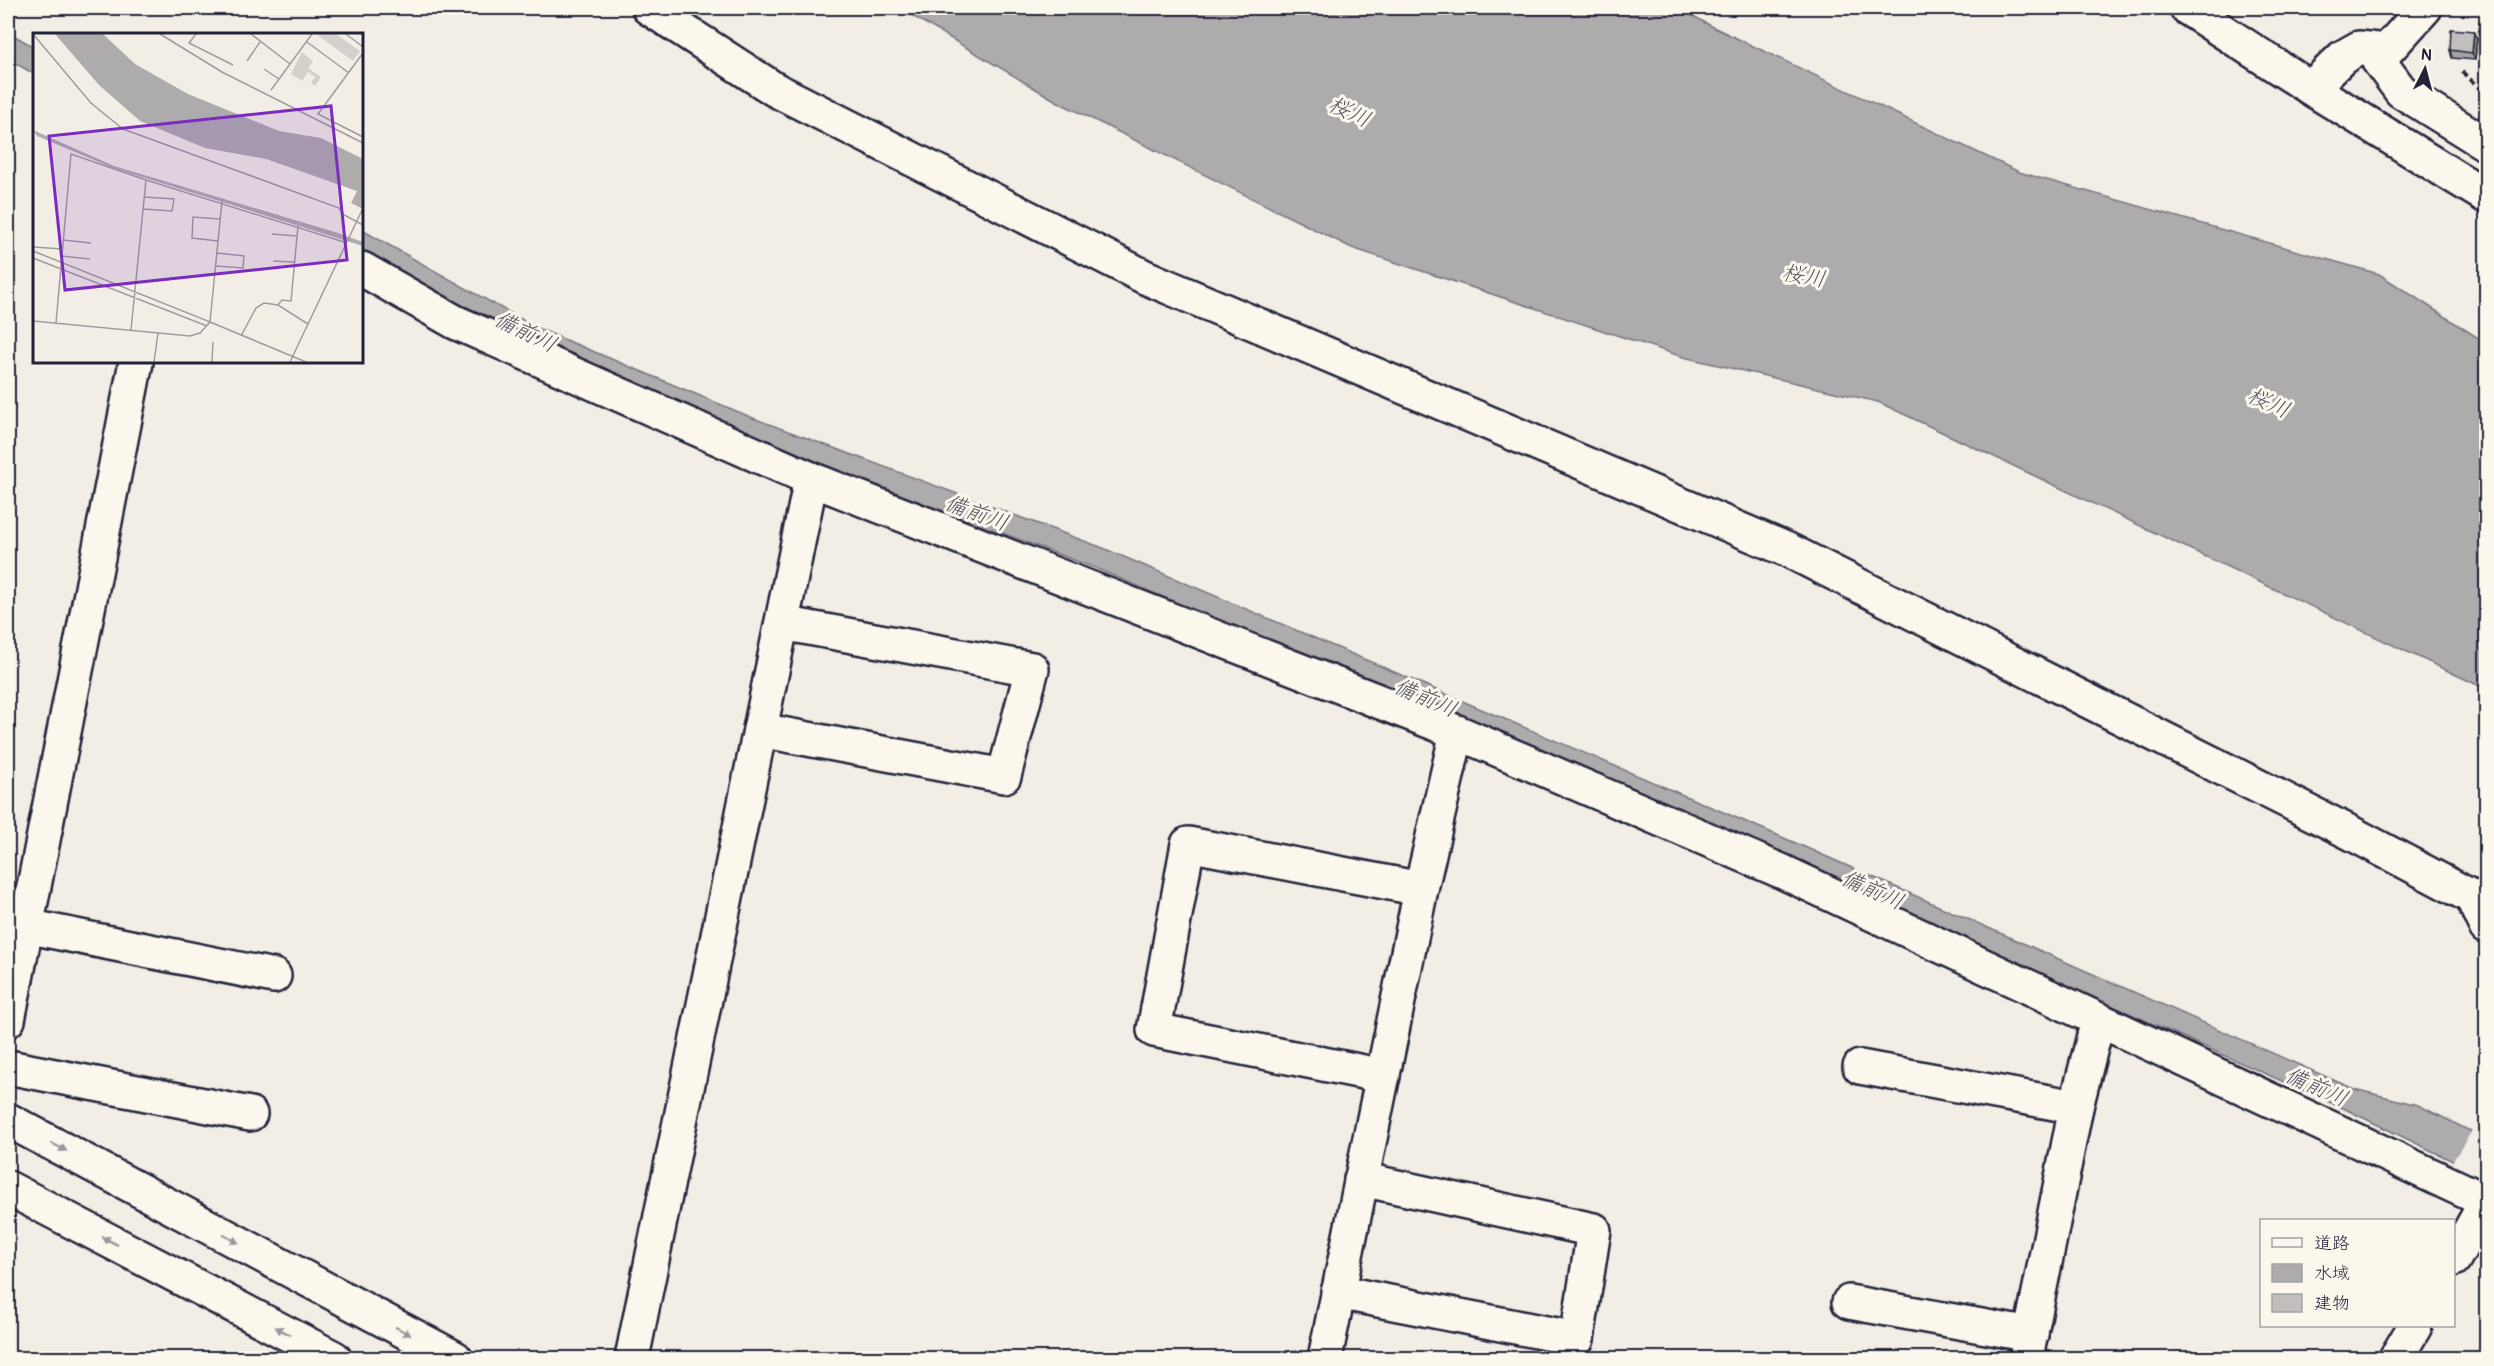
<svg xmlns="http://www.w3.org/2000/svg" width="2494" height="1366" font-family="Pangolin,'Klee One',sans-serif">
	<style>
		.water { fill: #aeabad; stroke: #76747f; stroke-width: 1.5 }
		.pier { fill: #f2eee5 }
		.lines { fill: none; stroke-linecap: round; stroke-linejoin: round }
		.minor-casing { stroke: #22223b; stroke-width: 38 }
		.highway-casing { stroke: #22223b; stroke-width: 38 }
		.path { stroke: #22223b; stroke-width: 4; stroke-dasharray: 6 4.5; stroke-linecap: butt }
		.minor { stroke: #fbf7ec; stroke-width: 33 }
		.highway { stroke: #fbf7ec; stroke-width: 33 }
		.wall { fill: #a7a3a3; stroke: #22223b; stroke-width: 1.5 }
		.shaded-wall { fill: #888585; stroke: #22223b; stroke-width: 1.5 }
		.building { fill: #c2bebe; stroke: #22223b; stroke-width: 1.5 }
		.oneway { fill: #99979c }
		.labels { text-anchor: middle; stroke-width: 6; stroke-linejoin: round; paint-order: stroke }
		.water-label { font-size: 22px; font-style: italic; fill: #535263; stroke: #fbf7ec }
		.inset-road { fill: none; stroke: #9f9ca1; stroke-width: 1.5 }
		.view { fill: #7b2cbf; fill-opacity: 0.15; stroke: #7b2cbf; stroke-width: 3 }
		.inset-edge { fill: none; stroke: #22223b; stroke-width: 3 }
	</style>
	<rect width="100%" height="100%" fill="#f2eee5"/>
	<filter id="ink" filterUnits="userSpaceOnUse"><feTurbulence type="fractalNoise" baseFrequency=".0167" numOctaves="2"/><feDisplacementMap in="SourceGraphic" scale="12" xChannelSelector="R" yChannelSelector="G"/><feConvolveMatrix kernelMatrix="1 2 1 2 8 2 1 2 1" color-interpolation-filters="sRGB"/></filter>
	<g filter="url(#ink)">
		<g class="water">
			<path d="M899 8H1679L1713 27 2019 172 2379 274 2486 343V689L1878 402 1683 357 1352 248 1058 102Z"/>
			<path d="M8 32 34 47V74L8 59Z"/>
			<path d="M362 230 537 328 753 418 1103 548 1784 838 2354 1089 2418 1105 2486 1139V1177L2345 1109 1775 856 1095 568 744 436 527 347 362 254Z"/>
		</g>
		<path class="pier" d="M2473 1129 2486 1135V1180L2451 1164Z"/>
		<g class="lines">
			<g class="minor-casing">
				<g id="minor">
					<path d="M649 8 774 89 1145 277 1788 550 2351 833 2472 897 2486 927"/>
					<path d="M2187 8 2315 91 2486 196"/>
					<path d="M2425 8 2378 60 2401 91 2486 144"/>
					<path d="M2311 88 2343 57 2359 48 2386 51"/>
					<path d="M362 269 455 322 811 479"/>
					<path d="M760 730 1004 776 1032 669 782 623"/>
					<path d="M26 926 274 976"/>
					<path d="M8 1020 136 362"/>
					<path d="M8 1067 250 1114"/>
					<path d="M1860 1067 2076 1107"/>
					<path d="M1383 1076 1154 1030 1188 844 1421 889"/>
					<path d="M8 1120 455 1358"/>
					<path d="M8 1188 334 1358"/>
					<path d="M1338 1292 1577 1339 1594 1230 1361 1179"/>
					<path d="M1849 1302 2031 1335"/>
					<path d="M632 1358 811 479 1457 732 1781 871 2486 1201"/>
					<path d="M1325 1358 1421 889 1457 732"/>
					<path d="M2026 1358 2076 1107 2098 1020"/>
				</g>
			</g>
			<g class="highway-casing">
				<g id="highway">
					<path d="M2454 1259 2486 1202"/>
					<path d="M2396 1358 2415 1326"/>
				</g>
			</g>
			<g class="path">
				<path d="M2476 8 2486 17"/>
				<path d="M2462 72 2486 94"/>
			</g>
			<use href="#minor" class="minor"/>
			<use href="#highway" class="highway"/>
		</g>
		<path class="wall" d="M2474 31 2477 38 2475 60 2452 58 2450 50Z"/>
		<path class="shaded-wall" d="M2474 31 2477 38 2475 60 2472 53Z"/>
		<path class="building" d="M2451 29 2474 31 2472 53 2450 50Z"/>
		<defs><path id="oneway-solid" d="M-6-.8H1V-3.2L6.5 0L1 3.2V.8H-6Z" transform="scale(1.5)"/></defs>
		<g class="oneway">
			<use href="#oneway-solid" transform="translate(59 1147) rotate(28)"/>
			<use href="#oneway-solid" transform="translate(231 1239) rotate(28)"/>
			<use href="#oneway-solid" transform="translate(110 1241) rotate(-153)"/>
			<use href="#oneway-solid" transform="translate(283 1331) rotate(-153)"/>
			<use href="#oneway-solid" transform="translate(403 1331) rotate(28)"/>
		</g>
	</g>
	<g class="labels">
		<g class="water-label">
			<text transform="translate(1350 111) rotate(25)" y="8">桜川</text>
			<text transform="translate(1804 275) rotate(10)" y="8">桜川</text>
			<text transform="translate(526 331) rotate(26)" y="8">備前川</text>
			<text transform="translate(2269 402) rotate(24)" y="8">桜川</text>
			<text transform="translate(977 512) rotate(20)" y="8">備前川</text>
			<text transform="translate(1426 697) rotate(23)" y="8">備前川</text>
			<text transform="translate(1873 889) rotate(24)" y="8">備前川</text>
			<text transform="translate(2317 1086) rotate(24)" y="8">備前川</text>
		</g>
	</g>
	<g transform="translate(33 33)">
		<rect width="330" height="330" fill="#f2eee5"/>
		<path d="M283 1H303L327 18 320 28ZM269 19 280 28 275 35 288 44 282 53 278 50 282 44 275 39 269 48 258 41Z" fill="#d4d1cc"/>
		<path d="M22 1H70L102 31 155 61 246 98 288 105 330 126V176L318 170 324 158 233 126 172 115 107 88 66 52ZM0 97 81 133 302 199 330 209V213L80 135 4 103Z" fill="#aeabad"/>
		<path class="inset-road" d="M0 1 58 70 90 96 306 175 311 182 330 192M127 1 189 39 330 110M163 1 156 10 200 32M218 1 257 31M313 1 330 14M274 9 316 40M330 20 285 81 330 104M214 28 227 9M231 36 246 46M238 57 279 1M110 176 139 178 141 166 112 164M239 201 264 203M30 207 58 210M185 208 159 205 160 184 187 186M0 218 177 289 189 168M0 218 1 214 29 216M28 223 57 226M0 225 174 293M240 228 261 229M183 233 210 235 211 223 184 220M245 272 249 267 258 268 265 193M0 288 157 303 167 300 177 289 273 329M23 290 38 121 113 147M98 297 113 147 311 209M208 303 223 275 231 270 245 272 275 291M121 329 125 300M179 329 180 309M257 329 330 175"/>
		<path class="view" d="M298 73 314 227 32 257 16 103Z"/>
		<rect width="330" height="330" class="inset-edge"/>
	</g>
	<rect width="2494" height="1366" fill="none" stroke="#fbf7ec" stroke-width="30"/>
	<rect x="15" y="15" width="2464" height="1336" fill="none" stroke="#22223b" stroke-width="2" filter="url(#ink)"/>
	<rect x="2260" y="1219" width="195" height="108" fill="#fbf7ec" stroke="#a4a2a5" stroke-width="1.5"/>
	<rect x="2272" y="1238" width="30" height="9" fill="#fbf7ec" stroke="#a4a2a5" stroke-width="1.5"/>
	<text x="2314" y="1249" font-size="18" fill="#22223b">道路</text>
	<rect x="2272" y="1264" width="30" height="18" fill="#aeabad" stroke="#a4a2a5" stroke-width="1.5"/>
	<text x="2314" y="1279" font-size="18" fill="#22223b">水域</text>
	<rect x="2272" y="1294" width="30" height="18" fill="#c2bebe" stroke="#a4a2a5" stroke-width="1.5"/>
	<text x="2314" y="1309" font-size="18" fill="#22223b">建物</text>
	<g transform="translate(2425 69) rotate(6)" stroke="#fbf7ec" stroke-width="4.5" paint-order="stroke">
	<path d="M0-4.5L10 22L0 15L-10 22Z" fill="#22223b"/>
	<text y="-9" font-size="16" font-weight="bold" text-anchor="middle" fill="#22223b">N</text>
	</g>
</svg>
